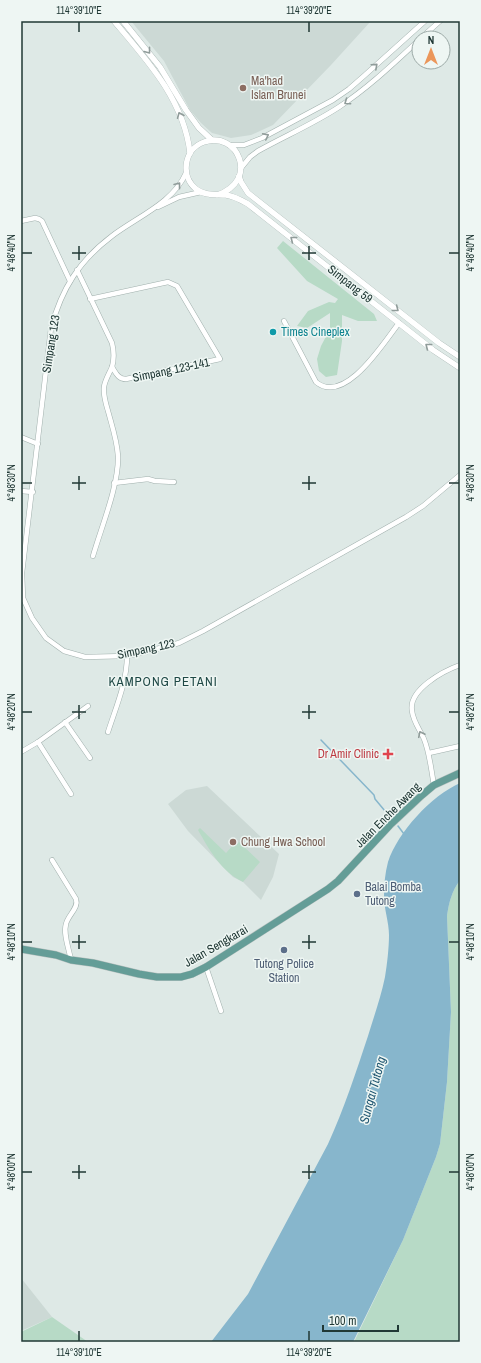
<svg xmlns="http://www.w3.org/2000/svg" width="481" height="1363" font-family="'Archivo Narrow',sans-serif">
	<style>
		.built { fill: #ccd9d5 }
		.green { fill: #b7dac6 }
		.water { fill: #87b6cc }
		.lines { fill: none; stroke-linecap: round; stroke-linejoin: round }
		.stream { stroke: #87b6cc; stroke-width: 1.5 }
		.minor-casing { stroke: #a1b0ad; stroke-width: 5.5 }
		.tertiary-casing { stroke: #a1b0ad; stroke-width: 6 }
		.primary-casing { stroke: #bcc3c2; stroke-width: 8 }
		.minor { stroke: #fff; stroke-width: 4.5 }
		.tertiary { stroke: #fff; stroke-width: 5.5 }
		.primary { stroke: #649d97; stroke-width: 7 }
		.oneway { stroke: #909c9a }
		.ticks { fill: none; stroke: #203835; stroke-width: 1.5 }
		.education-dot { fill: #8d6e63; stroke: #eef6f3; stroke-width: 1.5 }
		.culture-dot { fill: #0f9aa8; stroke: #eef6f3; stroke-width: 1.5 }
		.health-dot { fill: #e0444e; stroke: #eef6f3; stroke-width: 1.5 }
		.service-dot { fill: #5c6f8a; stroke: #eef6f3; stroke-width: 1.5 }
		.labels { text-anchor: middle; stroke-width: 3; stroke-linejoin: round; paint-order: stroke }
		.education-label { font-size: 12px; fill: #785e54; stroke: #eef6f3; text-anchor: start }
		.street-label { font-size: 12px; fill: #203835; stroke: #eef6f3 }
		.culture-label { font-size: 12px; fill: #0d838f; stroke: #eef6f3; text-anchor: start }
		.health-label { font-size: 12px; fill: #be3a42; stroke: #eef6f3; text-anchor: end }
		.service-label { font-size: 12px; fill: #4e5e75; stroke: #eef6f3; text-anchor: start }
		.neighbourhood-label { font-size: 13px; letter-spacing: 1px; fill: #1e4845; stroke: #eef6f3 }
		.water-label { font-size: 13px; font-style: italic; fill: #1e5570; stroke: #eef6f3 }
		.neatline { fill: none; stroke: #203835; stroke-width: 1.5 }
		.ticks-label { font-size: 10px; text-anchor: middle; fill: #203835 }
	</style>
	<rect width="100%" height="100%" fill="#dee9e6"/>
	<g class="built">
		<path d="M131 21H371L331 65 273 125 251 135 231 138 212 133 201 123 190 110 164 61Z"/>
		<path d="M207 786 279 854 273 877 261 900 243 882 233 877 188 831 168 804 186 790Z"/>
		<path d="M21 1278 52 1317 21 1331Z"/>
	</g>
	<g class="green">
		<path d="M283 241 374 314 377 321H358L342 315V341L337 375 326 377 319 371 317 359 321 346 330 329V313L307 328 297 326 308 311 329 302 335 303 338 299 307 281 277 248Z"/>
		<path d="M200 828 226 853 235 843 236 845 239 842 260 862 243 882C221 871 210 851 198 830Z"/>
		<path d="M460 880V1342H354L403 1240 436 1157 440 1144 447 1082 451 1012 447 916C449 902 452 891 460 880Z"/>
		<path d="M52 1317 88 1342H21V1332Z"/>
	</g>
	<path class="water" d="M460 783V880C452 891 449 902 447 916L451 1012 447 1082 440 1144 436 1157 403 1240 353 1342H211L248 1294 328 1144C344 1109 356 1072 368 1036 374 1016 381 997 385 977 387 965 389 948 389 935 389 922 384 909 384 896 384 885 385 873 388 862 398 832 431 796 460 783Z"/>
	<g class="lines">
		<g class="stream">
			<path d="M321 740 374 795 375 799 390 817"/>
			<path d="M398 826 404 834"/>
		</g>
		<g class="minor-casing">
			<g id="minor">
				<path d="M421 38 440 21"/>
				<path d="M229 145H244L262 138 333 100 349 89 365 75 425 21"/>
				<path d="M241 168 250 157 258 151C285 136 313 124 339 107 368 88 393 64 419 40"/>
				<path d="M186 173C173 203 137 217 112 236 79 261 62 288 51 328L22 573 23 598 32 618 46 638 64 651 85 657 127 656 153 650 179 643 203 631 406 517 423 506 460 475"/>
				<path d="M158 207 179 197 201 192"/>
				<path d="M21 221 35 218 39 219 42 221 70 281"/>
				<path d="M77 270 112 343C114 351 114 360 112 367 109 374 105 380 104 387 103 395 106 404 108 411 112 426 117 440 118 456 119 485 101 528 93 556"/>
				<path d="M90 299 168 282 177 286 220 359 126 379C118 379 116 373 112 367"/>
				<path d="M284 321 316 382C345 406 384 342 399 323"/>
				<path d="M21 437 38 444"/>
				<path d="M114 483 148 479 155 481 174 482"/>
				<path d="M21 491 33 492"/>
				<path d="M65 722 90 758"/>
				<path d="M108 732C116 707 127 682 127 656"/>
				<path d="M38 742 71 794"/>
				<path d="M21 752 38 742 88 706"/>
				<path d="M429 753 460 746"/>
				<path d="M434 785C431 770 430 754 424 739 420 730 413 721 412 711 408 690 443 671 460 665"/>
				<path d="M52 860 76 899C79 908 68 915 66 924 63 934 69 949 71 960"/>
				<path d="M206 967 221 1011"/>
			</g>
		</g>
		<g class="tertiary-casing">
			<g id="tertiary">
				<path d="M114 21C147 60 184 100 190 153"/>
				<path d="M123 21 160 67 186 110 199 128 212 140"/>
				<path d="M239 176 241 182 248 193 439 343 460 357"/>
				<path d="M217 195C260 181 238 130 204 142 184 149 180 176 196 189 205 196 215 194 226 195 234 196 241 200 248 204L433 350 460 368"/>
			</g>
		</g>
		<g class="primary-casing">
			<path id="primary" d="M21 949 56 955 71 960 93 963 139 974 157 977H181L192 974 206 967 328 889 338 881 390 825 421 796 434 785 460 773"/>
		</g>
		<use href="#minor" class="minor"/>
		<use href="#tertiary" class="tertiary"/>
		<use href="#primary" class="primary"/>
	</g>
	<defs><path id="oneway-chevron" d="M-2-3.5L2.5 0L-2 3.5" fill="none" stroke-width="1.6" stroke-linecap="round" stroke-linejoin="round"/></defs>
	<g class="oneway">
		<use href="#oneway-chevron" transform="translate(148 51) rotate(52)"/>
		<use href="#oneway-chevron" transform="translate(375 66) rotate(-42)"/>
		<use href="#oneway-chevron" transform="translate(347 102) rotate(145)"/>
		<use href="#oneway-chevron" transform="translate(180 115) rotate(-113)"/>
		<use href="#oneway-chevron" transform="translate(266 136) rotate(-27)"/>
		<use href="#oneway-chevron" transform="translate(178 185) rotate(-52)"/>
		<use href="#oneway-chevron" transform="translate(293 239) rotate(-142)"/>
		<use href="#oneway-chevron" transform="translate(396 309) rotate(38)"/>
		<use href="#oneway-chevron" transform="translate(428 346) rotate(-142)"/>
		<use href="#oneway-chevron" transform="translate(421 734) rotate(-116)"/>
	</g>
	<path class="ticks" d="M79 22V32M309 22V32M79 246V260M309 246V260M22 253H32M72 253H86M302 253H316M449 253H459M79 476V490M309 476V490M22 483H32M72 483H86M302 483H316M449 483H459M79 705V719M309 705V719M22 712H32M72 712H86M302 712H316M449 712H459M79 935V949M309 935V949M22 942H32M72 942H86M302 942H316M449 942H459M79 1165V1179M309 1165V1179M22 1172H32M72 1172H86M302 1172H316M449 1172H459M79 1331V1341M309 1331V1341"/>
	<g class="education-dot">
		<circle cx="243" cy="88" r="4"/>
		<circle cx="233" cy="842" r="4"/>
	</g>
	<circle class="culture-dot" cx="273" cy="332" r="4"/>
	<path class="health-dot" d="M386 748h4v4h4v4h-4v4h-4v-4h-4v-4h4z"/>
	<g class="service-dot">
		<circle cx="357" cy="894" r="4"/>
		<circle cx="284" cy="950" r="4"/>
	</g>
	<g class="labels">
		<g class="education-label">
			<text x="251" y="85">Ma'had<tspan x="251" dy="14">Islam Brunei</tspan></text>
			<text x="241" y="846">Chung Hwa School</text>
		</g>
		<g class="street-label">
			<text transform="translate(350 284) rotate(38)" y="4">Simpang 59</text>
			<text transform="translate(51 344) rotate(-81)" y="4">Simpang 123</text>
			<text transform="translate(171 370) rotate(-12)" y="4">Simpang 123-141</text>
			<text transform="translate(146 649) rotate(-12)" y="4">Simpang 123</text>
			<text transform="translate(388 815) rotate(-45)" y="4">Jalan Enche Awang</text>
			<text transform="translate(216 946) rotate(-30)" y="4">Jalan Sengkarai</text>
		</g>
		<g class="culture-label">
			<text x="281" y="336">Times Cineplex</text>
		</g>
		<g class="health-label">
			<text x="379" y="758">Dr Amir Clinic</text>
		</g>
		<g class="service-label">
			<text x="365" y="891">Balai Bomba<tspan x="365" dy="14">Tutong</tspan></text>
			<text x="284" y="968" text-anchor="middle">Tutong Police<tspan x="284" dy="14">Station</tspan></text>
		</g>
		<g class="neighbourhood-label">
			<text x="163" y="686">KAMPONG PETANI</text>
		</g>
		<g class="water-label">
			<text transform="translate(372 1090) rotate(-75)" y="5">Sungai Tutong</text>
		</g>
	</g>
	<rect width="481" height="1363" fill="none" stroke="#eef6f3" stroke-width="44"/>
	<g transform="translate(431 50)"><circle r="19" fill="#eef6f3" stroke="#9caaa7"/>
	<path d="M0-3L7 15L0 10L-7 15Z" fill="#eb965a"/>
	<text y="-6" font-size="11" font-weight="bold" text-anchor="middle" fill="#203835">N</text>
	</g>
	<path d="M323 1325v6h75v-6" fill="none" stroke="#203835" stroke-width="2"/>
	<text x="329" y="1325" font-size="12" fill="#203835" stroke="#eef6f3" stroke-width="3" paint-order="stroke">100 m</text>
	<rect x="22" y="22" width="437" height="1319" class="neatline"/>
	<g class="ticks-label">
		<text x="79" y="14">114°39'10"E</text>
		<text x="309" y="14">114°39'20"E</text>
		<text transform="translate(11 253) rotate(-90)" y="4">4°48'40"N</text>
		<text transform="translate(470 253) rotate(-90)" y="4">4°48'40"N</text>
		<text transform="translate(11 483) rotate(-90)" y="4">4°48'30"N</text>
		<text transform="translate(470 483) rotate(-90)" y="4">4°48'30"N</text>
		<text transform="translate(11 712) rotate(-90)" y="4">4°48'20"N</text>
		<text transform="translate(470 712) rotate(-90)" y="4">4°48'20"N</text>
		<text transform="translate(11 942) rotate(-90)" y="4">4°48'10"N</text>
		<text transform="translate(470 942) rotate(-90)" y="4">4°48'10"N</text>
		<text transform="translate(11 1172) rotate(-90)" y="4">4°48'00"N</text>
		<text transform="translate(470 1172) rotate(-90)" y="4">4°48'00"N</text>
		<text x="79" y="1356">114°39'10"E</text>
		<text x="309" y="1356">114°39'20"E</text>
	</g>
</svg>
